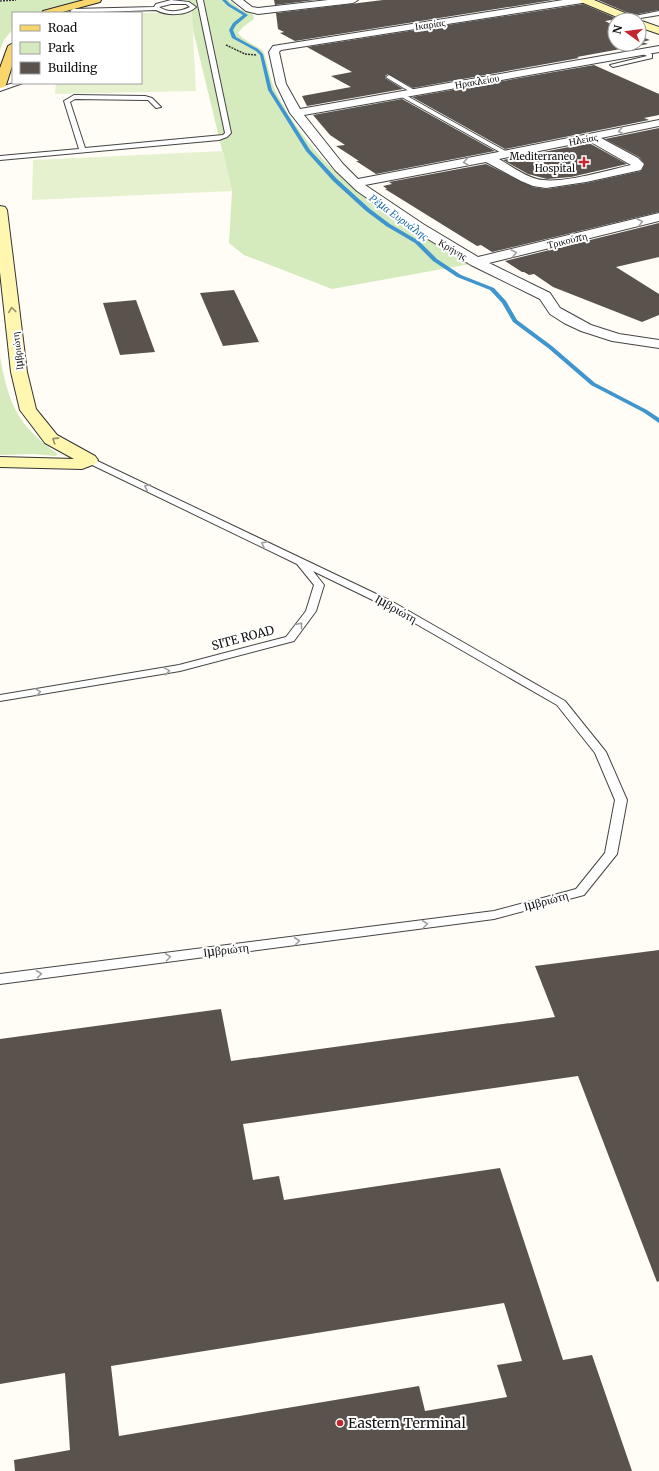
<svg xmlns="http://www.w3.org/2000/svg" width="659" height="1471" font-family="Merriweather,serif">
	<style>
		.green { fill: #d5ebbd }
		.pitch { fill: #e6f2cf }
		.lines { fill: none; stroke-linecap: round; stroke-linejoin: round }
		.stream { fill: #3f96cf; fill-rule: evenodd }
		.building { fill: #5a524d; fill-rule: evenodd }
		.lane-casing { stroke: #444; stroke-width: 2 }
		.street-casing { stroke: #444; stroke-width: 2 }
		.secondary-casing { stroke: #333; stroke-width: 2 }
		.primary-casing { stroke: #222; stroke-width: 2 }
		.path { stroke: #333; stroke-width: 1.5; stroke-dasharray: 2 1; stroke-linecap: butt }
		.lane { fill: #fff; fill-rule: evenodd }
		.street { fill: #fff; fill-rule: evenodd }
		.secondary { fill: #fff6b0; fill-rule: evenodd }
		.primary { fill: #f9d66b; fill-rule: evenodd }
		.oneway { stroke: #a0a0a0 }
		.oneway2 { stroke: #948f68 }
		.poi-dot { fill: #c4262e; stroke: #fff; stroke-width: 1.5 }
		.labels { text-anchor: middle; stroke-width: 4; stroke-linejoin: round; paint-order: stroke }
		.far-street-label { font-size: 10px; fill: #111; stroke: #fff }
		.far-poi-label { font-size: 10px; fill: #111; stroke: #fff; text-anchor: end }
		.far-water-label { font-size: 11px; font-style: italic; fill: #1768a6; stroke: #fff }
		.street-label { font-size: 12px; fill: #111; stroke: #fff }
		.near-poi-label { font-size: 14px; fill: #111; stroke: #fff; text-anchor: start }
	</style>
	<rect width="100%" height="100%" fill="#fffdf5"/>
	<g class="green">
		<path d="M17 0H81L46 9 37 13H13V29L4 40 0 50V1Z"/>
		<path d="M188 0H229L240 9 253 14 254 19 243 27 238 33C245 42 255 44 263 51 268 64 270 80 276 92 300 141 342 183 386 213 413 231 442 247 470 264L332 289 244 255 229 243 232 191 192 26V12Z"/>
		<path d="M0 357C9 405 17 425 58 454L55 456 34 454 0 455Z"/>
	</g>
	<g class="pitch">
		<path d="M192 12 196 91 55 94 56 83H141V13Z"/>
		<path d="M223 151 232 191 32 200 33 160Z"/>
	</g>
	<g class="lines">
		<path class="stream" d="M222 0H226L230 4 248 15 236 25 233 30 236 37 258 49 263 54 272 90 310 150 337 179 370 209 390 224 419 241 437 259 461 275 494 288 506 301 517 320 552 346 595 383 647 410 659 418V423L643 412 591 385 548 348 513 322 502 303 490 290 457 277 433 261 415 243 386 226 366 211 333 181 306 151 268 90 260 55 256 51 232 38 229 30 233 23 243 15 228 6Z"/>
	</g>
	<g class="building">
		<path d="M274 0H315L275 5Z"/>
		<path d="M383 0H553L295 41 280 33 284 32 278 29 276 13Z"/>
		<path d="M598 0H659V10L633 15Z"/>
		<path d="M583 4 618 19 605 21 615 26V44H639V36L650 40 642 42 648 44 577 57 579 58 413 88 388 74 385 76V78L403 89 307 106 302 96 351 87 331 76 352 72 307 47Z"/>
		<path d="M594 65 659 94V115L644 118 649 120 505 149 412 97Z"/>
		<path d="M402 99 495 151 376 174 356 161H359L336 146 345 145 330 135 313 115Z"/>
		<path d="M659 128V212L492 252 481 245 477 246 385 189H387L383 186 392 184 389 182 486 164 533 187 546 189 586 183 641 171 645 164 639 157 605 139Z"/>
		<path d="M589 143 627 164 571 177 547 179 528 174 503 160Z"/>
		<path d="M659 223V257L616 267 659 294V315L642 322 553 287 534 274 529 275 524 272H522L505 261Z"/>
		<path d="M234 290 259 342 223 346 200 293Z"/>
		<path d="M136 300 155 352 120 355 103 303Z"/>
		<path d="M659 950V1281L657 1282 578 1076 243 1124 253 1180 279 1176 284 1200 500 1168 563 1360 592 1355 632 1471H15L14 1460 70 1450 65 1373 0 1384V1039L221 1009 231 1061 555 1017 535 966ZM504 1303 522 1361 497 1365 507 1397 425 1411 419 1386 119 1436 111 1366Z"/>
	</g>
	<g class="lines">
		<g class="lane-casing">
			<g id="lane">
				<path d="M171 0 189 2 196 7C186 16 167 16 156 10L73 13 70 11 73 9 154 7 156 4ZM171 4H186L190 7C180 12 168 13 159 7Z"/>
				<path d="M197 0H203L231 133 227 137 219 140 0 160V156L79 149 64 101 74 95 145 96 152 98 161 107 156 108 148 100H145L75 99 70 102 85 148 223 135 225 133Z"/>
				<path d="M659 11V15L628 20 625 18Z"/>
				<path d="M642 50 652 54V58L613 67 610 65 647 56 639 52Z"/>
				<path d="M389 75 416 91 417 92 412 93 387 78 386 77Z"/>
				<path d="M14 83H23L0 91V87Z"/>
				<path d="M400 92 509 153 510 154 505 155 398 95 397 94Z"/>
				<path d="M89 457 393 602 565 701 606 752 627 800 617 854 584 895 494 919 0 984V974L494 911 576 889 605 853 615 800 595 753 557 705 385 606 313 571 324 585 316 611 294 641 180 671 0 701V695L179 665 286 637 306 611 314 585 297 564 86 462 85 460Z"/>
			</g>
		</g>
		<g class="street-casing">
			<g id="street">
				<path d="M232 0H243L252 7 258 8 328 0H358L353 3 258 14 246 11Z"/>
				<path d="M563 0H587L582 3 281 50 279 52 286 84 300 109 659 46V52L304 115 343 164 358 179 488 154 659 120V126L601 138 638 158 644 164 641 170 586 182 546 188 533 186 521 181 486 162 365 185 423 224 478 257 659 213V221L489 263 550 293 560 308 591 325 619 334 659 340V348L612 341 581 331 564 323 550 314 540 299 471 265 413 230 357 191 335 170 290 113 276 84 269 52 273 46ZM589 141 631 165C608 170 560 185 537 179 524 176 511 166 499 159Z"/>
			</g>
		</g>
		<g class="secondary-casing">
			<g id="secondary">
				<path d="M580 0H594L637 18 638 20H624L581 2Z"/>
				<path d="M638 20H639L659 27V34L639 27Z"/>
				<path d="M0 206 5 207 7 210 27 372 36 409 57 435 95 456 98 460 95 464 82 469 0 467V457L74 459 45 443 20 410 11 372 0 272Z"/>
			</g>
		</g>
		<g class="primary-casing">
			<g id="primary">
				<path d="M84 0H101L100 2 59 13H42L43 11Z"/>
				<path d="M13 43V63L6 85 4 87 0 88V68L8 46Z"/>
			</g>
		</g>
		<g class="path">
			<path d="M0 1 16 0"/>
			<path d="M226 45 245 54 257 55"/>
		</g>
		<use href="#lane" class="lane"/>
		<use href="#street" class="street"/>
		<use href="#secondary" class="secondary"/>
		<use href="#primary" class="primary"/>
	</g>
	<defs><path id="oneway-chevron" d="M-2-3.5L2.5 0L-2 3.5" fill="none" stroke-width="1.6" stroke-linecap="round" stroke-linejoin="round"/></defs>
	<g class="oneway">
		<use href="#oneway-chevron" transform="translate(621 131) rotate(168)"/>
		<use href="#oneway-chevron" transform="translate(466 162) rotate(170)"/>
		<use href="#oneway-chevron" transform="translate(640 222) rotate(-14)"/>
		<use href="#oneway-chevron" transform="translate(514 253) rotate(-14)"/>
		<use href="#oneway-chevron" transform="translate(147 487) rotate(-154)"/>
		<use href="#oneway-chevron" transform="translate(264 544) rotate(-154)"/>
		<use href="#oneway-chevron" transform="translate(300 625) rotate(-52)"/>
		<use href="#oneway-chevron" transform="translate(167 671) rotate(-9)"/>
		<use href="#oneway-chevron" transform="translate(38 692) rotate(-9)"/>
		<use href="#oneway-chevron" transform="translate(425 924) rotate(-7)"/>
		<use href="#oneway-chevron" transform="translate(297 941) rotate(-7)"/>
		<use href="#oneway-chevron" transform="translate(168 957) rotate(-7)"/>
		<use href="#oneway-chevron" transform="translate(39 974) rotate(-7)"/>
	</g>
	<g class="oneway2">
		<use href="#oneway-chevron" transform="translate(12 310) rotate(-97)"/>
		<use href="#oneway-chevron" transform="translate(55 440) rotate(-147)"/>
	</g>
	<g class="poi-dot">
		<path d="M582 156h4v4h4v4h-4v4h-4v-4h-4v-4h4z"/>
		<circle cx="340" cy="1423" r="4"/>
	</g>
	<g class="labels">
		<g class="far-street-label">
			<text transform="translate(430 24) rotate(-9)" y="4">Ικαρίας</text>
			<text transform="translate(477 81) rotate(-10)" y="4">Ηρακλείου</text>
			<text transform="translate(583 139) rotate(-11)" y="4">Ηλείας</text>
			<text transform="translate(567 240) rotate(-14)" y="4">Τρικούπη</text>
			<text transform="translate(453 249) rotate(31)" y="4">Κρήνης</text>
			<text transform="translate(17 351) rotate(-97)" y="4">Ιμβριώτη</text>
		</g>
		<g class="far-poi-label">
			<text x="575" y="160">Mediterraneo<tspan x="575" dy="12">Hospital</tspan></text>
		</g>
		<g class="far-water-label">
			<text transform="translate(399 217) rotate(36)" y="4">Ρέμα Ευρυάλης</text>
		</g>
		<g class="street-label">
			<text transform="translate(396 609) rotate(29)" y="4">Ιμβριώτη</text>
			<text transform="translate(243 638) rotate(-15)" y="4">SITE ROAD</text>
			<text transform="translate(546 901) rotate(-15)" y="4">Ιμβριώτη</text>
			<text transform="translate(226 950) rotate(-7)" y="4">Ιμβριώτη</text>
		</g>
		<g class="near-poi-label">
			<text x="348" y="1428">Eastern Terminal</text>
		</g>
	</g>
	<rect x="12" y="12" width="130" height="72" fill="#ffffff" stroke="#a0a0a0"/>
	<rect x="20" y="25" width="20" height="6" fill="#f9d66b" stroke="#a0a0a0"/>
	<text x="48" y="32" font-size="12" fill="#111111">Road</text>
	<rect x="20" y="42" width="20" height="12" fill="#d5ebbd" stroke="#a0a0a0"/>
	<text x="48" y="52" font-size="12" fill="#111111">Park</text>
	<rect x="20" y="62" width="20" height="12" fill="#5a524d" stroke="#a0a0a0"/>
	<text x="48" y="72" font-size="12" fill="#111111">Building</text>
	<g transform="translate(627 32) rotate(284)"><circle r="19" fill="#ffffff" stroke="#a0a0a0"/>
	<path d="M0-3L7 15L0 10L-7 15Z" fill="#c4262e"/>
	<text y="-6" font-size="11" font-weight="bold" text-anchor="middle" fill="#111111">N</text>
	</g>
</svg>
